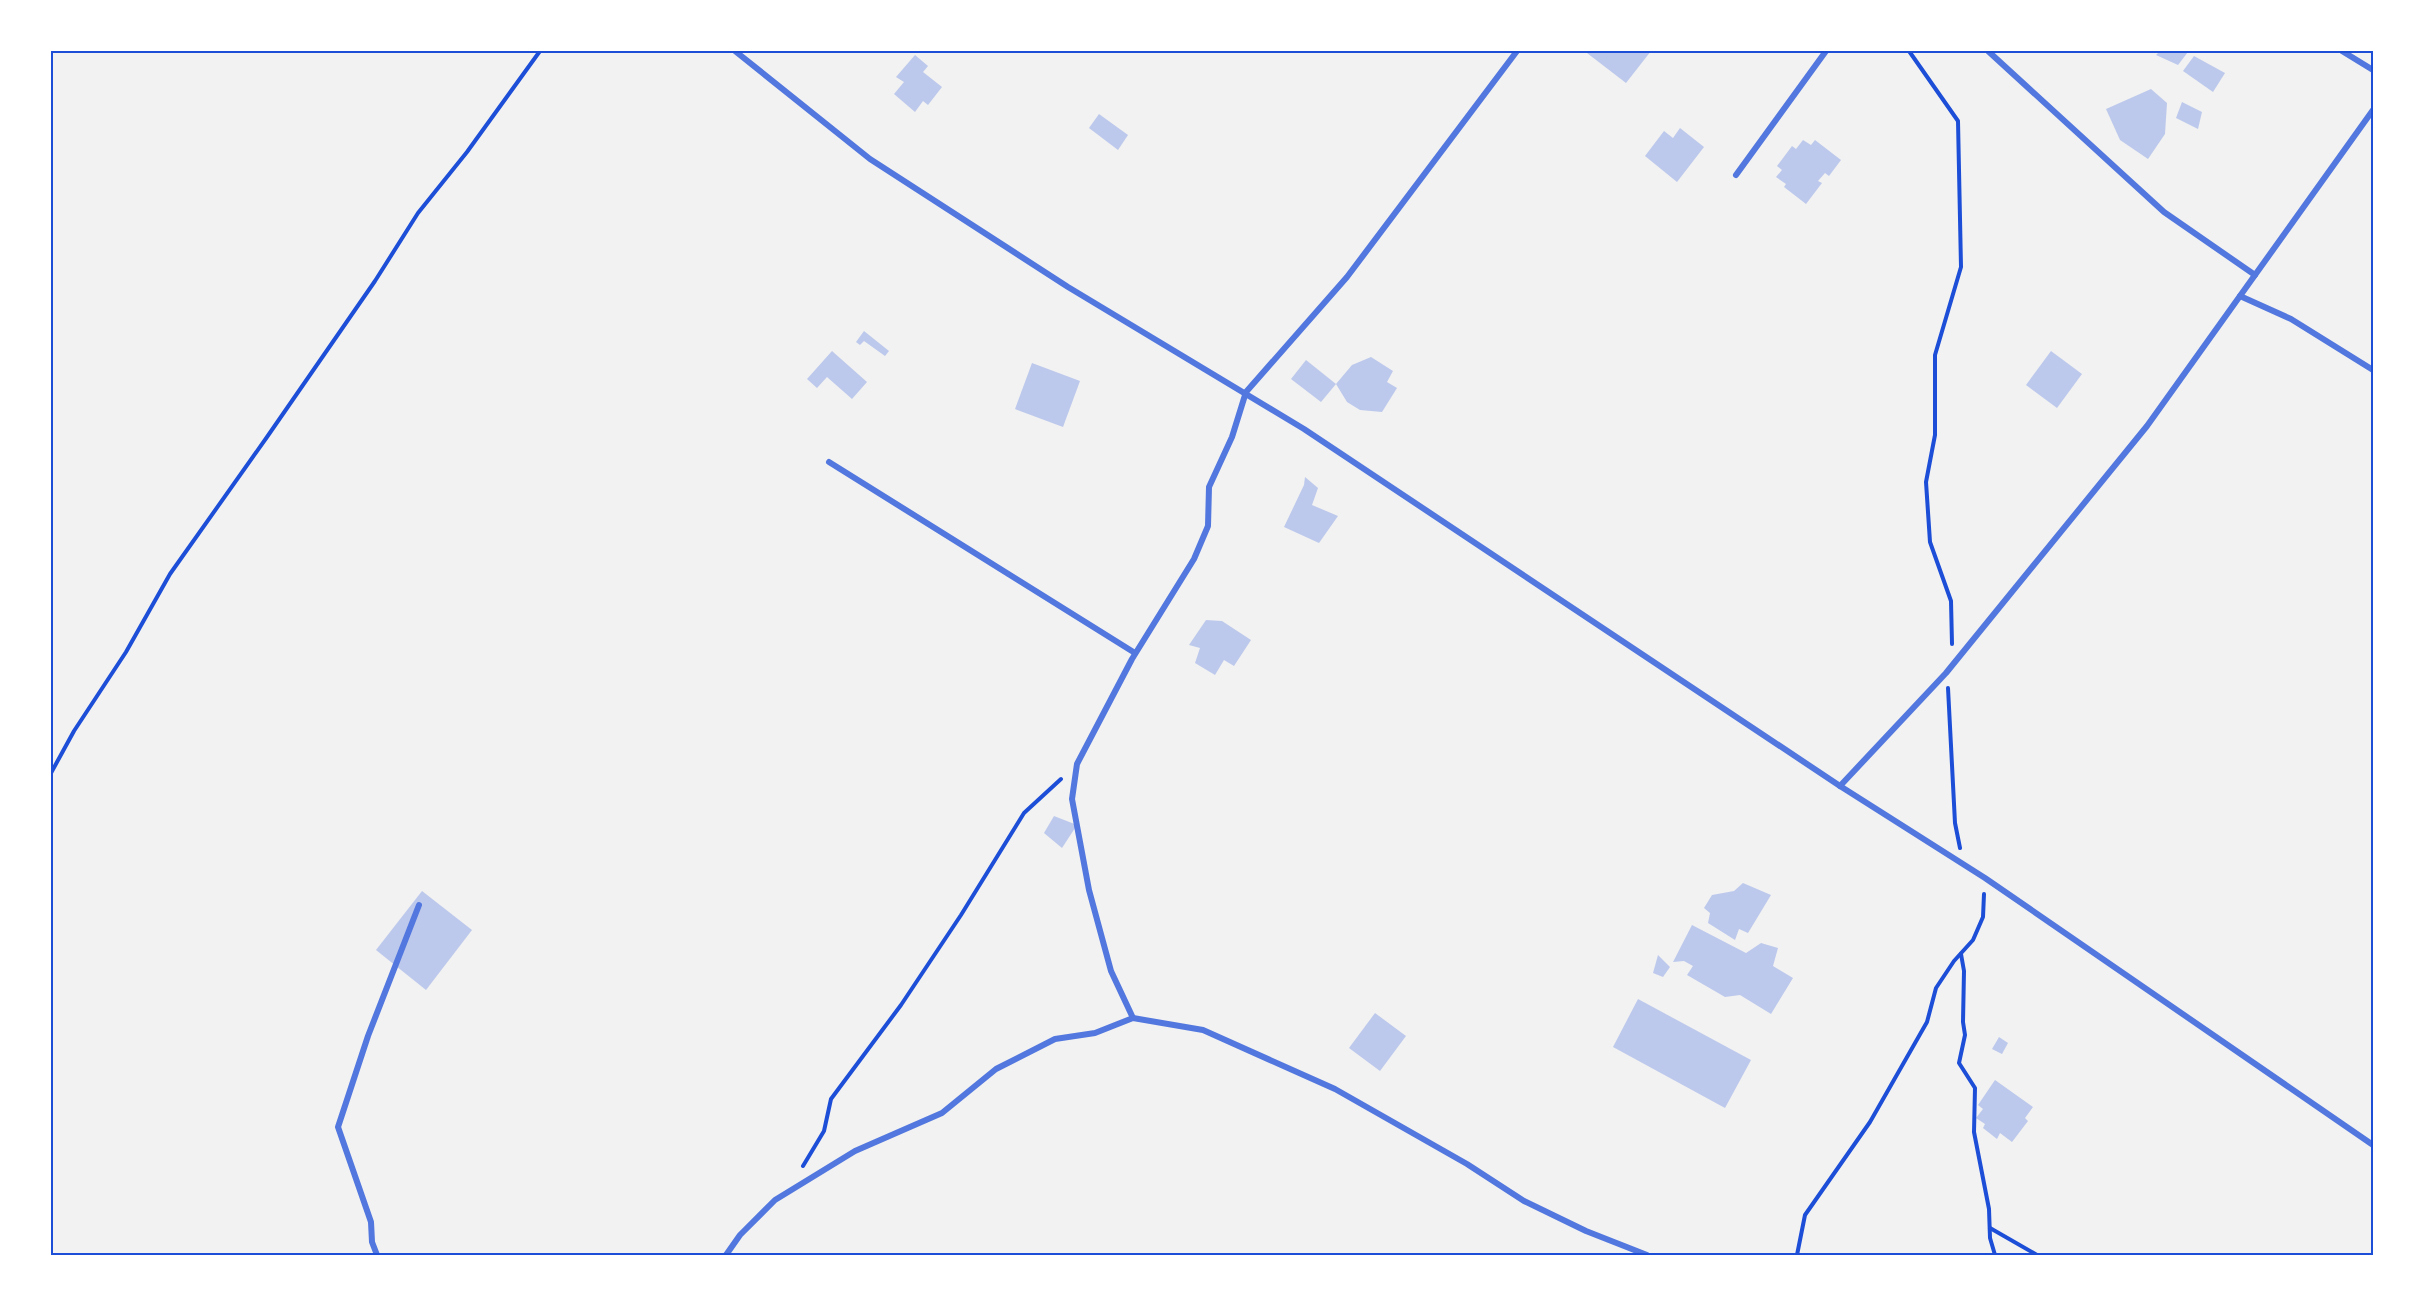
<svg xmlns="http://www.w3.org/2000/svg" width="2424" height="1306" font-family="Manrope,sans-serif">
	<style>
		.building { fill: #bdc9ec }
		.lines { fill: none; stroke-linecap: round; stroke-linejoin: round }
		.path { stroke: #1d4ed8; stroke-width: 4 }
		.minor { stroke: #5277de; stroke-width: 6 }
		.neatline { fill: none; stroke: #1d4ed8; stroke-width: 2 }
	</style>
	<rect width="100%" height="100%" fill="#f2f2f2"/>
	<g class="building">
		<path d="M1589 51H1651L1626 83 1587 53Z"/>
		<path d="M2160 51H2187L2188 52 2178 65 2156 55Z"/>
		<path d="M915 55 928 66 923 72 942 87 928 105 923 101 915 112 894 94 904 82 896 77Z"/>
		<path d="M2194 56 2225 73 2213 92 2183 71Z"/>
		<path d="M2151 89 2167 103 2165 134 2148 159 2120 140 2106 109Z"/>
		<path d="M2182 102 2202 112 2198 129 2176 118Z"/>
		<path d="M1099 114 1128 135 1118 150 1089 128Z"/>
		<path d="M1680 128 1704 147 1677 182 1645 156 1664 131 1673 138Z"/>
		<path d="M1803 140 1811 145 1815 140 1841 160 1829 176 1825 173 1818 181 1822 183 1806 204 1784 187 1786 184 1776 177 1782 170 1777 166 1792 146 1796 149Z"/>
		<path d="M864 331 889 351 885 356 864 341 860 345 856 342Z"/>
		<path d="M832 351 867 382 852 399 827 377 817 388 807 379Z"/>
		<path d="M2051 351 2082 374 2057 408 2026 385Z"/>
		<path d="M1371 357 1393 371 1387 382 1397 388 1382 412 1360 410 1347 402 1336 384 1352 365Z"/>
		<path d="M1306 360 1336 384 1321 402 1291 379Z"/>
		<path d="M1032 363 1080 381 1063 427 1015 409Z"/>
		<path d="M1305 477 1318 488 1312 505 1338 516 1319 543 1284 527 1304 485Z"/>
		<path d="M1206 620 1222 621 1251 640 1234 666 1224 660 1215 675 1195 663 1200 648 1189 645Z"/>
		<path d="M1054 816 1077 825 1062 848 1044 833Z"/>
		<path d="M1743 883 1771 895 1748 933 1739 929 1735 940 1708 923 1710 913 1704 908 1712 895 1734 891Z"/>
		<path d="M422 891 472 930 426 990 376 950Z"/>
		<path d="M1692 925 1746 953 1761 943 1778 948 1773 966 1793 978 1771 1014 1740 995 1725 997 1687 975 1693 966 1684 961 1673 962Z"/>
		<path d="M1658 955 1670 967 1663 977 1653 973Z"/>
		<path d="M1638 999 1751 1060 1725 1108 1613 1047Z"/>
		<path d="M1375 1013 1406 1036 1380 1071 1349 1048Z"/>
		<path d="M1999 1037 2008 1043 2002 1054 1992 1049Z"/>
		<path d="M1995 1080 2033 1107 2025 1118 2028 1121 2012 1142 2000 1133 1997 1139 1983 1128 1985 1124 1976 1118 1983 1109 1978 1105Z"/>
	</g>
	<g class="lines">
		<g class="path">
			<path d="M1909 51 1958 121 1961 267 1935 355V435L1926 482 1930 542 1951 601 1952 644"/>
			<path d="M1948 688 1955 823 1960 848"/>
			<path d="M51 773 74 731 126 652 170 574 267 437 375 281 418 213 467 152 540 51"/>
			<path d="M1961 954 1964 971 1963 1022 1965 1035 1959 1063 1975 1088 1974 1132 1989 1209 1990 1238 1995 1255"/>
			<path d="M803 1166 824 1131 831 1099 901 1005 961 915 1024 813 1061 779"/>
			<path d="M1990 1228 2037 1255"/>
			<path d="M1797 1255 1805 1215 1870 1122 1927 1022 1936 988 1954 961 1973 940 1983 917 1984 894"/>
		</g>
		<g class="minor">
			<path d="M735 51 870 159 1068 287 1304 429 1840 786 1985 878 2373 1145"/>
			<path d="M1988 51 2164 212 2255 275"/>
			<path d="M2342 51 2373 70"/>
			<path d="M1736 175 1826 51"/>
			<path d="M2240 296 2291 319 2373 370"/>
			<path d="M829 462 1135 653"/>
			<path d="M1840 786 1946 673 2147 426 2373 110"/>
			<path d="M1133 1018 1111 971 1089 890 1072 799 1077 764 1132 659 1194 559 1208 526 1209 487 1232 437 1246 392 1347 277 1517 51"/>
			<path d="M377 1255 372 1242 371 1222 338 1127 368 1036 419 905"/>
			<path d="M726 1255 740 1235 775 1200 855 1151 942 1113 996 1069 1055 1039 1095 1033 1133 1018 1203 1030 1335 1089 1467 1164 1524 1201 1586 1231 1647 1255"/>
		</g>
	</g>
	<rect width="2424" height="1306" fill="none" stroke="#ffffff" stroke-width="105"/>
	<rect x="52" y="52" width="2320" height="1202" class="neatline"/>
</svg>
